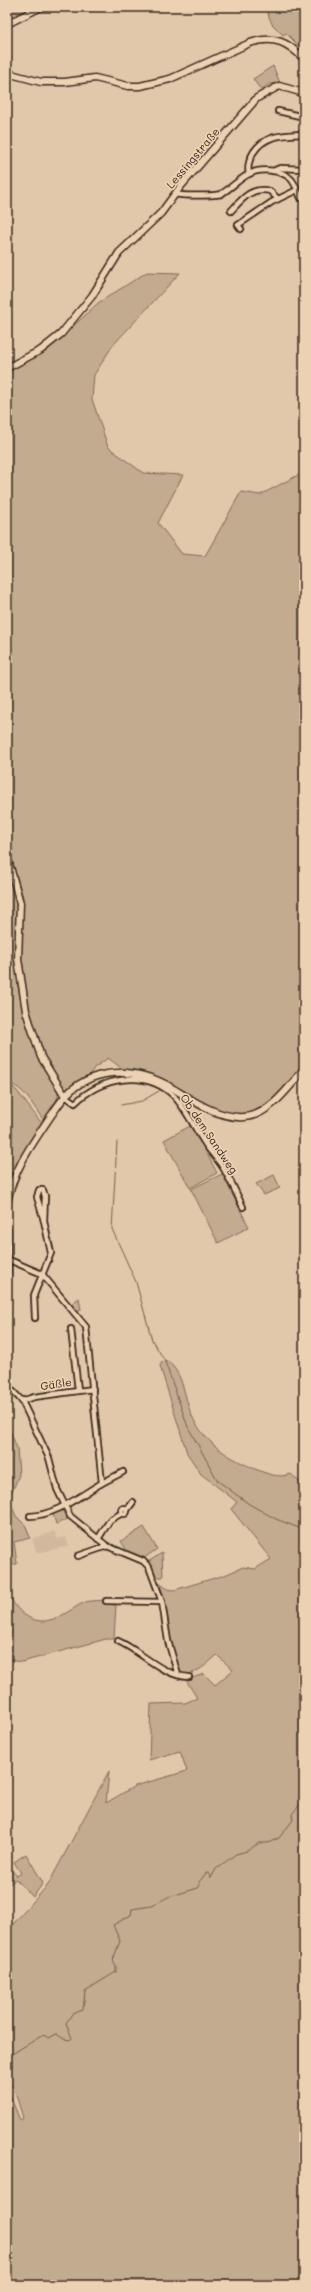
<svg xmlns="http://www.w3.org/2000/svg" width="311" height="2292" font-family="Mali,sans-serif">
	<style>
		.built { fill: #d2b99d }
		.green { fill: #c3ab90; stroke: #7f6a57; fill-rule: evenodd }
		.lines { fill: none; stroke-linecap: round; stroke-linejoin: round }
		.stream { stroke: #735f4d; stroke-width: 1 }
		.street-casing { stroke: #3b2a1e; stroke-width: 8 }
		.secondary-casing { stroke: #3b2a1e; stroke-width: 9 }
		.street { stroke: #ecd2b3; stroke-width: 4.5 }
		.secondary { stroke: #ecd2b3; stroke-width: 6 }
		.labels { text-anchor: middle; stroke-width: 3.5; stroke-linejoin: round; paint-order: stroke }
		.street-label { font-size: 11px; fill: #3b2a1e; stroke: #ecd2b3 }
	</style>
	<rect width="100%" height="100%" fill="#e2c8aa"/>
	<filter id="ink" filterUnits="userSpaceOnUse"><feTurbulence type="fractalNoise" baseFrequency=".025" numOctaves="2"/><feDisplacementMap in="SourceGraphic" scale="8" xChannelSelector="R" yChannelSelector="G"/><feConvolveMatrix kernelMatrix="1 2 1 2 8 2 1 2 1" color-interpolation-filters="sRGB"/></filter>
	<g filter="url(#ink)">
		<path class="built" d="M55 1531 57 1539 66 1537 69 1546 37 1553 32 1539Z"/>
		<g class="green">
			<path d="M7 7H37L7 22Z"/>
			<path d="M265 7H304V51L286 33 283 35 272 24Z"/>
			<path d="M273 66 280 83 270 84 261 90 253 79Z"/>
			<path d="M147 272 180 273 113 345 94 375 92 399 108 447 143 473 183 475 158 523 182 554 205 556 241 492 260 495 304 472V1064C289 1082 273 1107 251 1114 227 1122 158 1082 134 1071L124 1070 108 1058 94 1068 89 1076 67 1089 63 1090 49 1068 31 1025 19 964 23 897 7 845V369L17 362 49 349 98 303Z"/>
			<path d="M7 871 15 890 17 905 15 952 18 986 33 1044 57 1089 58 1097 44 1121C35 1109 23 1084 7 1084Z"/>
			<path d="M7 1087H13L17 1091 43 1125 7 1192Z"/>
			<path d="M192 1125 217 1173 190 1188 164 1140Z"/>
			<path d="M222 1174 249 1227 218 1243 191 1189Z"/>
			<path d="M274 1175 280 1188 264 1195 256 1184Z"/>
			<path d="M79 1298 81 1310 77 1312 71 1304Z"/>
			<path d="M167 1361C184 1373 184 1398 192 1416 204 1442 227 1457 253 1468 265 1473 278 1479 291 1474L304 1486V2285H7V1931L48 1885 109 1771 106 1803 135 1786 187 1771 180 1751 149 1760 151 1704 185 1703 197 1698 186 1680 204 1674 215 1685 233 1670 217 1655C206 1665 198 1673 184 1675L180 1672 170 1642 164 1597 159 1583 168 1589 174 1590 225 1575 243 1567 255 1569 271 1559 231 1509 237 1502 201 1474 187 1453 160 1366 162 1362ZM11 2085 14 2088 23 2118 20 2120 8 2091Z"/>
			<path d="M7 1423 17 1448 19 1475 12 1492 11 1504 16 1516 26 1526 30 1538 14 1542 17 1564H9C9 1570 7 1577 7 1583 8 1604 28 1626 50 1620 62 1617 73 1608 83 1603 90 1600 98 1601 105 1600V1604L116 1605 114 1639H106L22 1662 14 1661 7 1657Z"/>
			<path d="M62 1510 68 1519 56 1524 53 1514Z"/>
			<path d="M144 1527 157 1549 143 1559 129 1554 121 1541Z"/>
			<path d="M162 1553 163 1577H156L148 1562Z"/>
			<path d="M26 1854 43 1883 33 1897 16 1879 7 1886V1865L17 1876 21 1873 14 1862Z"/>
		</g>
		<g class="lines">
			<g class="stream">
				<path d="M121 1105 142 1101 159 1091"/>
				<path d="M117 1142 112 1229 136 1282 152 1340 163 1358"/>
				<path d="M164 1359 188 1427 218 1481 249 1504 276 1519 304 1530"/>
				<path d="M7 2057 43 2035 49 2038 56 2034 64 2039 70 2040 72 2038 66 2023 72 2014 83 2010 85 1991 116 1972V1966L113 1960 120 1941 113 1925 131 1915 132 1909 151 1906 168 1897 198 1888 200 1885 199 1882 207 1872 211 1878 216 1869 236 1854 247 1851 259 1843H268L279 1838 293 1820 292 1814 304 1800"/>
			</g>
			<g class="street-casing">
				<g id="street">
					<path d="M278 111 304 117"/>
					<path d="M273 171 280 168 304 169"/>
					<path d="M249 174C247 166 249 160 253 153 265 134 284 135 304 134"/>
					<path d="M175 194C180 196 216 196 221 194 230 189 239 179 249 174 260 168 281 169 291 179 295 183 298 192 301 198"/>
					<path d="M231 211C242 199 252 186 270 191L278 199"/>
					<path d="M241 229 238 225 272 202 297 190"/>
					<path d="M65 1096 75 1103C101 1078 145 1068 174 1096 186 1109 194 1127 204 1142 210 1152 220 1161 225 1171 232 1183 237 1195 243 1207"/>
					<path d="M39 1190H43L45 1196 44 1221 37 1197Z"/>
					<path d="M7 1259 42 1274 86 1327 102 1483C79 1496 57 1515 30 1516"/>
					<path d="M35 1318 34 1295 51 1253 44 1221"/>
					<path d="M71 1329 78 1390"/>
					<path d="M7 1385 22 1401 49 1458 57 1489 70 1516 107 1546 143 1561 149 1567 162 1602 168 1641 178 1675"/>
					<path d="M22 1401 34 1397 93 1389"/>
					<path d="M102 1483 123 1472"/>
					<circle cx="124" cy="1511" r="3"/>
					<path d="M127 1510 133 1502"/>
					<path d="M98 1539 110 1520 122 1513"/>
					<path d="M78 1556 107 1546"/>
					<path d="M106 1601 162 1602"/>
					<path d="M118 1641C141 1651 162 1676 189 1677"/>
				</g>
			</g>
			<g class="secondary-casing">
				<g id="secondary">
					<path d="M7 24 41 7"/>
					<path d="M7 73 41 82H65L95 78 128 86H140L170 79 250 43C274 35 288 42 304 59"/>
					<path d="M7 368 41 350 61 334 92 296 119 253 161 213 181 186 257 98 279 86 304 93"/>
					<path d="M7 856 20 903 18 959 26 1011 41 1057 65 1096"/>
					<path d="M7 1203C13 1170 32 1144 50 1117 56 1109 61 1100 68 1093 98 1065 140 1069 172 1088 192 1100 219 1119 244 1117 269 1116 290 1086 304 1069"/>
					<path d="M7 1230V1275"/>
				</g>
			</g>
			<use href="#street" class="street"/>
			<use href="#secondary" class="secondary"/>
		</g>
	</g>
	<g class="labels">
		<g class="street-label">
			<text transform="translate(193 158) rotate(-50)" y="4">Lessingstraße</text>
			<text transform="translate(209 1134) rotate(56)" y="4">Ob dem Sandweg</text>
			<text transform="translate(56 1384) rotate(-8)" y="4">Gäßle</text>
		</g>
	</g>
	<rect width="311" height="2292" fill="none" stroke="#ecd2b3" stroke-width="24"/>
	<rect x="12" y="12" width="287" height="2268" fill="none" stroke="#3b2a1e" stroke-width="1.5" filter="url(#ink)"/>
</svg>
